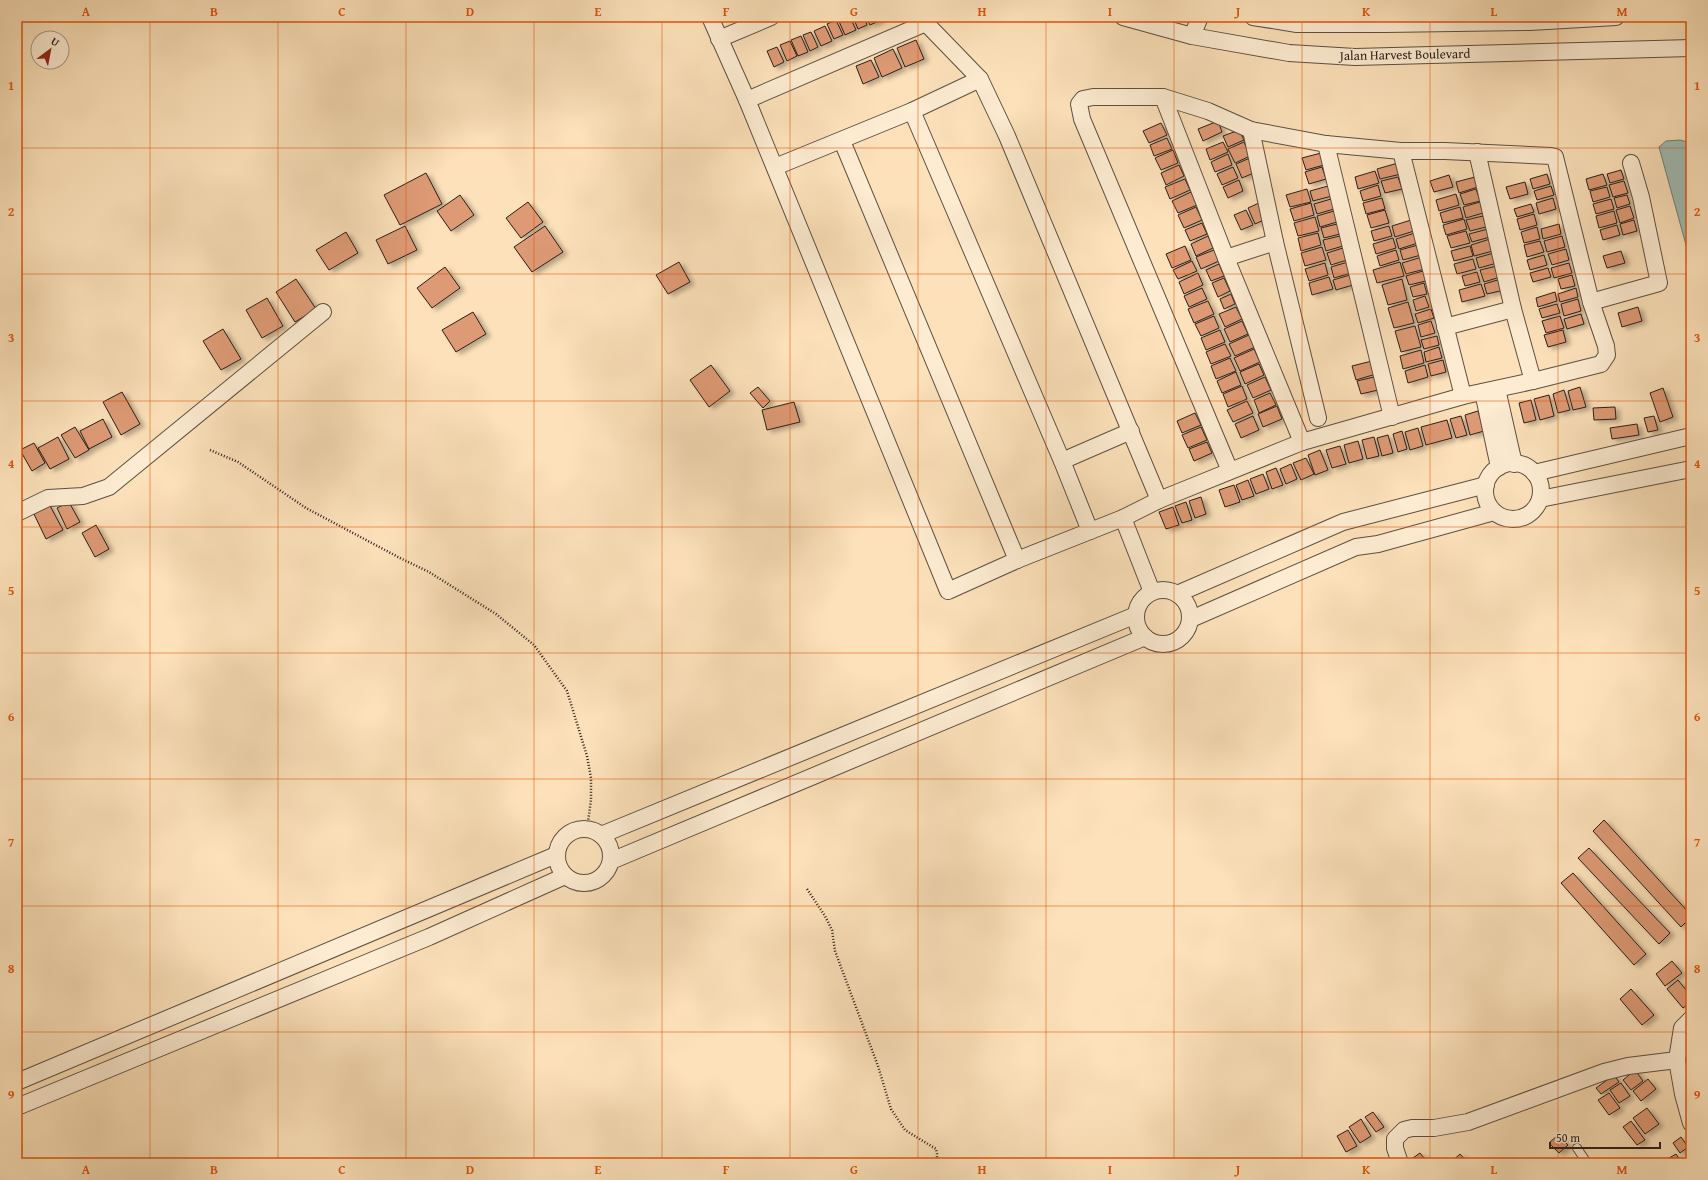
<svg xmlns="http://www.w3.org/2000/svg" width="1708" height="1180" font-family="'Gentium Book Plus',serif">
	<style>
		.water { fill: #9fbdb3; stroke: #707d75 }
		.building { fill: #dd9a74; stroke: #2a1e19; filter: url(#shadow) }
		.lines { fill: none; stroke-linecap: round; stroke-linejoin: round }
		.lane-casing { stroke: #5e4f41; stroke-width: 10 }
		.street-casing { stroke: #5e4f41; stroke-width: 18 }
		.path { stroke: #2a1e19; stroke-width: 2.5; stroke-dasharray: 1 2; stroke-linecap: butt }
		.lane { stroke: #fdecd2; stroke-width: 8 }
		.street { stroke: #fdecd2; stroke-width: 16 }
		.grid { fill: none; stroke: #de560d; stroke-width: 1; stroke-opacity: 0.55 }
		.labels { text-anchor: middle; stroke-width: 3; stroke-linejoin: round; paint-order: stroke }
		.street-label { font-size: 13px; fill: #2a1e19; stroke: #fdecd2 }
		.neatline { fill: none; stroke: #de560d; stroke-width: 1.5 }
		.grid-label { font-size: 13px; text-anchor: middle; font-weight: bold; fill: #de560d }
	</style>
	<defs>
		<filter id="shadow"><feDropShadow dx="4.5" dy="2.5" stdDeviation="2" flood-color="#0004"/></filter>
	</defs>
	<rect width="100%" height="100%" fill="#fce1ba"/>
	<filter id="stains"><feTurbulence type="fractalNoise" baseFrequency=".005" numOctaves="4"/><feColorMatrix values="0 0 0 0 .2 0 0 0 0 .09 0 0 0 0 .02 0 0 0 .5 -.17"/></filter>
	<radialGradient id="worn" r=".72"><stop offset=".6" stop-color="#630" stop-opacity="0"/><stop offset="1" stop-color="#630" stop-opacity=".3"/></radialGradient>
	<path class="water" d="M1680 140 1691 143V263L1659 147 1666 141Z"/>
	<g class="building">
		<path d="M843 17H850L856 30 845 35 838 19Z"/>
		<path d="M853 17H864L867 25 858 29Z"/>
		<path d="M866 17H880L881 20 870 25Z"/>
		<path d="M836 20 843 35 834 39 827 24Z"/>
		<path d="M825 26 832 41 821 46 814 31Z"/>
		<path d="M811 32 818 47 810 51 803 35Z"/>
		<path d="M801 36 808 52 798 56 791 40Z"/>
		<path d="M916 40 924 59 905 67 897 48Z"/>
		<path d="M790 41 797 56 787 61 780 45Z"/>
		<path d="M777 47 784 62 774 67 767 51Z"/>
		<path d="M893 49 902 68 882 77 874 58Z"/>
		<path d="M871 60 879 77 863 84 856 66Z"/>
		<path d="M1218 121 1222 132 1203 141 1198 129Z"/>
		<path d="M1161 123 1167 135 1149 143 1143 131Z"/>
		<path d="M1239 130 1244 140 1228 147 1223 136Z"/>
		<path d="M1167 138 1172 149 1154 156 1150 145Z"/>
		<path d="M1223 142 1228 152 1210 160 1206 149Z"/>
		<path d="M1244 142 1250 156 1235 163 1228 149Z"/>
		<path d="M1173 150 1178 163 1161 170 1155 158Z"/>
		<path d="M1321 153 1324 165 1306 170 1302 158Z"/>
		<path d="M1228 154 1232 165 1215 172 1211 162Z"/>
		<path d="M1250 158 1256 172 1242 178 1236 164Z"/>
		<path d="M1398 163 1401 174 1380 179 1377 169Z"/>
		<path d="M1179 165 1184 176 1166 185 1161 173Z"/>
		<path d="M1233 167 1238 178 1222 185 1217 174Z"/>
		<path d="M1322 167 1326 179 1309 184 1305 172Z"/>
		<path d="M1621 170 1624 179 1610 183 1607 174Z"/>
		<path d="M1375 171 1379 183 1358 189 1355 177Z"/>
		<path d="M426 173 442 204 400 225 384 195Z"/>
		<path d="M1547 174 1550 184 1533 189 1530 179Z"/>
		<path d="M1603 174 1607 185 1589 190 1586 179Z"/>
		<path d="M1449 175 1453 187 1434 192 1430 181Z"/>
		<path d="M1398 177 1402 189 1385 193 1381 181Z"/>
		<path d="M1475 177 1478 187 1459 193 1456 182Z"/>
		<path d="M1185 179 1190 190 1170 199 1165 187Z"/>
		<path d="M1239 180 1243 191 1228 198 1223 187Z"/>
		<path d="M1624 181 1628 193 1613 197 1609 185Z"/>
		<path d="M1525 182 1528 194 1510 199 1506 187Z"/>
		<path d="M1378 185 1381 196 1363 201 1360 191Z"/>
		<path d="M1328 186 1332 196 1313 201 1310 191Z"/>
		<path d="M1551 186 1554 195 1537 200 1534 191Z"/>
		<path d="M1607 187 1610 197 1593 202 1590 191Z"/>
		<path d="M1307 189 1311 202 1290 207 1286 195Z"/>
		<path d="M1476 189 1480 201 1464 205 1460 194Z"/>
		<path d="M1191 192 1197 205 1178 213 1172 201Z"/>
		<path d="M1456 194 1459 205 1439 211 1436 200Z"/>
		<path d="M460 195 474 215 451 231 437 211Z"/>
		<path d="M1627 195 1630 204 1617 208 1614 198Z"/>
		<path d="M1382 198 1385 209 1366 214 1363 203Z"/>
		<path d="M1553 198 1556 209 1539 214 1536 203Z"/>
		<path d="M1331 199 1334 209 1317 214 1314 204Z"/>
		<path d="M1611 199 1614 209 1596 214 1593 204Z"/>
		<path d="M528 202 543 222 521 238 506 218Z"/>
		<path d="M1480 202 1483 213 1466 218 1463 207Z"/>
		<path d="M1259 203 1266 219 1255 224 1248 208Z"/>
		<path d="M1311 203 1314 215 1294 221 1290 209Z"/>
		<path d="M1531 204 1534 212 1517 217 1514 209Z"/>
		<path d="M1630 206 1634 218 1620 223 1616 210Z"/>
		<path d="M1196 207 1202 220 1184 228 1178 215Z"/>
		<path d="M1460 207 1463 218 1443 223 1440 213Z"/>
		<path d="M1246 210 1253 225 1241 230 1234 215Z"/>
		<path d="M1385 210 1389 223 1371 228 1367 215Z"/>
		<path d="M1334 211 1337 222 1320 227 1317 216Z"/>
		<path d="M1614 211 1617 223 1599 228 1596 216Z"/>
		<path d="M1534 214 1537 225 1520 230 1517 219Z"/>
		<path d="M1483 216 1486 227 1470 231 1466 220Z"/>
		<path d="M1315 217 1319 231 1298 236 1294 223Z"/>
		<path d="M1464 219 1467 229 1446 235 1443 225Z"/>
		<path d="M1411 220 1414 231 1395 237 1392 226Z"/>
		<path d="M1634 220 1637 231 1623 235 1620 224Z"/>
		<path d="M1202 223 1207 234 1190 241 1185 230Z"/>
		<path d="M1337 224 1340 234 1324 238 1321 228Z"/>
		<path d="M1559 224 1561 234 1543 239 1541 229Z"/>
		<path d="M1617 225 1620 235 1603 240 1600 230Z"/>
		<path d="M405 226 417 250 388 264 376 240Z"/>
		<path d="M545 226 563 252 532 272 514 247Z"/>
		<path d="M1389 226 1392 236 1374 241 1371 231Z"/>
		<path d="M1537 227 1540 239 1524 243 1521 232Z"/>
		<path d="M1488 229 1490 237 1472 242 1469 234Z"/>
		<path d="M1466 231 1470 243 1451 248 1447 236Z"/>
		<path d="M346 232 358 253 329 270 316 250Z"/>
		<path d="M1318 233 1321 245 1301 251 1298 238Z"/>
		<path d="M1415 233 1418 243 1399 249 1396 239Z"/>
		<path d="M1208 236 1213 248 1196 256 1191 244Z"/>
		<path d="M1340 236 1343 246 1326 251 1323 240Z"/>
		<path d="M1562 236 1565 247 1547 252 1544 241Z"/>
		<path d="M1393 238 1396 248 1376 254 1373 244Z"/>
		<path d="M1490 239 1493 251 1474 256 1471 245Z"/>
		<path d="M1540 241 1544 252 1527 257 1524 245Z"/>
		<path d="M1418 245 1421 255 1403 260 1400 250Z"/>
		<path d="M1185 246 1191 260 1172 268 1166 254Z"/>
		<path d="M1470 246 1473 256 1454 261 1451 251Z"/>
		<path d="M1322 247 1326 260 1305 266 1301 253Z"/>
		<path d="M1343 248 1347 260 1331 265 1327 253Z"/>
		<path d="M1566 249 1569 260 1552 265 1548 254Z"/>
		<path d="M1214 250 1219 261 1201 269 1196 257Z"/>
		<path d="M1396 250 1399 260 1380 266 1377 256Z"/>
		<path d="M1621 251 1625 263 1607 268 1603 256Z"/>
		<path d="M1494 253 1497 263 1479 268 1476 258Z"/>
		<path d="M1544 255 1547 265 1530 270 1527 260Z"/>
		<path d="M1422 257 1425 269 1406 274 1402 263Z"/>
		<path d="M1473 259 1476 269 1457 274 1454 264Z"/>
		<path d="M1192 261 1197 271 1178 279 1173 270Z"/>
		<path d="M679 262 690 282 668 294 656 275Z"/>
		<path d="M1348 262 1351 273 1334 278 1331 267Z"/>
		<path d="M1400 262 1404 276 1377 283 1373 270Z"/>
		<path d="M1325 263 1328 275 1309 281 1305 269Z"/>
		<path d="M1569 263 1572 273 1554 278 1551 268Z"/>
		<path d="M1219 264 1224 276 1211 281 1206 270Z"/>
		<path d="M1497 266 1500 277 1484 282 1480 270Z"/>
		<path d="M445 267 460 288 432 308 417 288Z"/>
		<path d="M1548 268 1551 277 1533 282 1530 273Z"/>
		<path d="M1423 271 1426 281 1409 285 1406 276Z"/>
		<path d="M1477 272 1480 282 1465 286 1462 276Z"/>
		<path d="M1198 273 1203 285 1184 294 1179 282Z"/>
		<path d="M1350 275 1353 285 1336 290 1333 280Z"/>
		<path d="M1572 275 1575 286 1561 289 1558 279Z"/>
		<path d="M1329 277 1333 289 1312 295 1309 283Z"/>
		<path d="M1224 278 1230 291 1218 297 1212 283Z"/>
		<path d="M296 279 316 309 295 322 276 292Z"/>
		<path d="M1402 279 1407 300 1388 305 1382 285Z"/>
		<path d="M1501 279 1504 290 1487 294 1484 284Z"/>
		<path d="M1424 283 1427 294 1413 297 1410 287Z"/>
		<path d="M1481 284 1485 296 1462 302 1459 290Z"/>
		<path d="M1202 288 1207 299 1189 307 1184 296Z"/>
		<path d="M1576 288 1578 297 1560 302 1558 294Z"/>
		<path d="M1555 292 1557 301 1538 307 1536 298Z"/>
		<path d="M1231 294 1235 304 1224 309 1220 299Z"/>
		<path d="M1425 296 1429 307 1416 311 1413 300Z"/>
		<path d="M267 298 283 326 262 338 246 310Z"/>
		<path d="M1578 299 1581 311 1564 316 1561 304Z"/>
		<path d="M1208 301 1214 314 1194 323 1188 309Z"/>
		<path d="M1408 302 1414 323 1394 328 1388 308Z"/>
		<path d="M1557 304 1560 313 1542 318 1539 309Z"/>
		<path d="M1236 307 1242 319 1225 327 1219 314Z"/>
		<path d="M1638 307 1642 321 1622 327 1618 313Z"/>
		<path d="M1431 309 1434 318 1418 323 1415 314Z"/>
		<path d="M473 312 486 334 456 352 442 330Z"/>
		<path d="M1581 314 1584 324 1567 329 1564 319Z"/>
		<path d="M1214 316 1219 328 1201 336 1195 324Z"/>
		<path d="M1560 316 1564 328 1546 333 1542 321Z"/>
		<path d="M1242 321 1248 334 1230 342 1224 329Z"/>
		<path d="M1431 321 1435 333 1421 337 1418 325Z"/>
		<path d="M1415 326 1421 347 1401 352 1395 331Z"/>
		<path d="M223 329 241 359 221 370 203 341Z"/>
		<path d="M1220 330 1225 342 1206 350 1201 338Z"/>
		<path d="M1563 330 1566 342 1548 347 1544 335Z"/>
		<path d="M1249 335 1255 347 1235 356 1229 344Z"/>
		<path d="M1437 336 1439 345 1424 349 1421 340Z"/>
		<path d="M1225 344 1231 356 1211 364 1206 352Z"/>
		<path d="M1439 347 1442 358 1426 362 1424 352Z"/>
		<path d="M1254 349 1260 362 1240 371 1234 358Z"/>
		<path d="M1421 350 1424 363 1403 369 1400 356Z"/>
		<path d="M1230 358 1236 371 1216 379 1211 366Z"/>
		<path d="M1443 360 1446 372 1431 376 1428 364Z"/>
		<path d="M1372 361 1376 374 1356 380 1352 366Z"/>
		<path d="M1259 364 1264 375 1245 384 1240 372Z"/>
		<path d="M711 365 730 391 709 407 690 380Z"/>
		<path d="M1425 365 1428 377 1408 383 1405 371Z"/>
		<path d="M1236 372 1241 385 1222 393 1217 381Z"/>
		<path d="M1265 377 1271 390 1253 398 1247 385Z"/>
		<path d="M1374 377 1378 390 1361 394 1357 381Z"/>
		<path d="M1242 386 1247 399 1228 407 1223 394Z"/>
		<path d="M758 387 770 401 763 408 750 393Z"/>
		<path d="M1580 387 1586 407 1573 410 1568 391Z"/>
		<path d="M1663 388 1673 417 1660 422 1650 393Z"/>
		<path d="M1564 390 1570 410 1558 413 1553 394Z"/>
		<path d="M122 392 140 424 121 435 103 402Z"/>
		<path d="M1270 393 1276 405 1259 413 1254 400Z"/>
		<path d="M1549 395 1554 416 1540 420 1534 399Z"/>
		<path d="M1531 400 1536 420 1524 423 1519 403Z"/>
		<path d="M1247 401 1253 413 1233 422 1227 410Z"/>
		<path d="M794 402 800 422 767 430 762 410Z"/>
		<path d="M1277 406 1282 419 1263 427 1258 414Z"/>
		<path d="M1615 407 1616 419 1594 420 1593 408Z"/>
		<path d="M1478 411 1484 431 1470 435 1465 415Z"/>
		<path d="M1195 413 1201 425 1182 433 1177 421Z"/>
		<path d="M1253 416 1259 430 1241 438 1235 424Z"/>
		<path d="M1461 416 1467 435 1456 438 1450 419Z"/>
		<path d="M1654 416 1658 430 1648 432 1644 418Z"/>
		<path d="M103 419 112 437 89 449 80 431Z"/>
		<path d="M1447 420 1452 438 1426 445 1421 427Z"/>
		<path d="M1637 424 1639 435 1612 439 1610 428Z"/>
		<path d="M75 427 89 450 75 458 61 435Z"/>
		<path d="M1201 427 1207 440 1188 448 1182 435Z"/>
		<path d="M1418 428 1423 446 1410 450 1405 432Z"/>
		<path d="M1402 431 1407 449 1398 452 1393 434Z"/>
		<path d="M1388 435 1393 453 1382 456 1377 438Z"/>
		<path d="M58 437 69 459 50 469 38 448Z"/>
		<path d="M1374 437 1379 456 1367 459 1362 440Z"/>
		<path d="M1358 441 1363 459 1349 463 1344 445Z"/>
		<path d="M1207 442 1212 453 1194 461 1189 449Z"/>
		<path d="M34 443 45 463 32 471 20 450Z"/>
		<path d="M1340 446 1346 464 1332 468 1326 450Z"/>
		<path d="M1320 450 1328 470 1315 475 1308 455Z"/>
		<path d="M1306 458 1314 474 1301 480 1293 463Z"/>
		<path d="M1291 464 1297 479 1286 484 1280 469Z"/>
		<path d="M1276 468 1283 485 1272 489 1266 472Z"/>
		<path d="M1263 474 1269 489 1256 494 1250 479Z"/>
		<path d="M1248 480 1254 496 1242 500 1236 485Z"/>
		<path d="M1234 485 1240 502 1225 507 1219 490Z"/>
		<path d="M1201 497 1206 514 1195 518 1189 501Z"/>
		<path d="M48 502 63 530 46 539 32 510Z"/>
		<path d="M69 502 80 522 67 529 57 508Z"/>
		<path d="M1186 502 1192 520 1182 523 1175 506Z"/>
		<path d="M1173 507 1179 525 1166 529 1159 512Z"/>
		<path d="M96 525 109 549 95 557 82 533Z"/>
		<path d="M1604 820 1691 915V917L1681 927 1593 831Z"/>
		<path d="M1589 848 1670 933 1659 944 1578 858Z"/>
		<path d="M1573 873 1646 954 1634 965 1561 883Z"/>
		<path d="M1672 961 1682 973 1665 986 1656 974Z"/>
		<path d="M1678 980 1691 996V1002L1683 1008 1667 989Z"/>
		<path d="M1631 989 1654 1015 1642 1025 1620 999Z"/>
		<path d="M1635 1070 1643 1081 1631 1090 1623 1080Z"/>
		<path d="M1614 1075 1619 1082 1601 1094 1596 1088Z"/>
		<path d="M1648 1079 1656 1089 1641 1101 1633 1091Z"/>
		<path d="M1621 1083 1630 1096 1619 1103 1610 1090Z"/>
		<path d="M1609 1093 1620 1108 1609 1115 1598 1100Z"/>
		<path d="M1647 1108 1659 1124 1645 1134 1633 1118Z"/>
		<path d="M1373 1112 1384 1127 1376 1132 1365 1117Z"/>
		<path d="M1361 1119 1371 1136 1360 1143 1349 1127Z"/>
		<path d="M1631 1121 1645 1140 1637 1145 1623 1127Z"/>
		<path d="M1348 1130 1357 1146 1346 1152 1337 1136Z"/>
		<path d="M1558 1135 1568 1145 1559 1153 1549 1143Z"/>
		<path d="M1681 1137 1688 1147 1680 1153 1673 1143Z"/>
		<path d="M1420 1153 1428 1163H1412L1410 1160Z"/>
		<path d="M1460 1154 1468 1163H1450Z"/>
		<path d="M1676 1154 1682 1163H1665L1664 1161Z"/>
		<path d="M1659 1158 1662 1163H1651Z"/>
	</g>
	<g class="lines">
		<g class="lane-casing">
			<path id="lane" d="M1577 1148 1587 1163"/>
		</g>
		<g class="street-casing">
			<g id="street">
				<path d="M710 17 747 100 948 591 1017 560 1123 518 1159 500 1302 442 1463 396 1533 381 1601 364 1607 355 1606 346 1591 302 1555 157 1551 156 1445 151H1401L1326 144 1251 130 1208 111 1163 97H1093L1083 99 1079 104 1082 119 1230 471"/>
				<path d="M920 17 980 79 1007 136 1159 500"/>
				<path d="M1123 17 1192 36 1289 53 1355 57 1691 48"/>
				<path d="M1253 17 1297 24H1385L1530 22 1616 17"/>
				<path d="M1192 36 1200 17"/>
				<path d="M719 39 771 17"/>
				<path d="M1163 97 1226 258 1302 442"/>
				<path d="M747 100 926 23"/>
				<path d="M912 111 1062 461 1090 531"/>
				<path d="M1251 130 1275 242 1318 418"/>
				<path d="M842 141 1017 560"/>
				<path d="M1326 144 1392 417"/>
				<path d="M1401 151 1463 396"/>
				<path d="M1477 152 1513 309 1533 381"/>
				<path d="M775 167 912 111 980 79"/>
				<path d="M1226 258 1275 242"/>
				<path d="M1591 302 1659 283 1641 197 1631 163"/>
				<path d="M1445 327 1513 309"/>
				<path d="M1497 389 1514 464"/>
				<path d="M1483 392 1499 467"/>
				<path d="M1062 461 1131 431"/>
				<circle cx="1513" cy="491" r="28"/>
				<path d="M1534 473 1691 436"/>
				<path d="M1540 499 1691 469"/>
				<path d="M17 513 48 498 83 496 109 487 323 312"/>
				<path d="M1123 518 1152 592"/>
				<circle cx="1163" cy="617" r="27"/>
				<path d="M1177 594 1343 522 1486 485"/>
				<path d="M1191 619 1356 547 1378 544 1494 512"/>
				<circle cx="584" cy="856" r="27"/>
				<path d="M601 835 1136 615"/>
				<path d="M611 861 1145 637"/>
				<path d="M1691 1019 1682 1028 1677 1060 1683 1094 1691 1123"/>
				<path d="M17 1082 556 855"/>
				<path d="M17 1107 429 937 565 876"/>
				<path d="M1400 1163 1395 1148V1139L1404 1130 1412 1128H1434L1468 1122 1604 1072 1628 1066 1677 1060"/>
			</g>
		</g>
		<g class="path">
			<path d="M210 450 238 462 306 508 400 558 429 572 496 614 534 645 567 691 587 756 591 778V800L587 829"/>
			<path d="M807 889 825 916 832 930 835 951 878 1066 891 1109 905 1130 936 1149 937 1154V1163"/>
		</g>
		<use href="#lane" class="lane"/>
		<use href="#street" class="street"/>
	</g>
	<path class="grid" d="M150 17V1163M278 17V1163M406 17V1163M534 17V1163M662 17V1163M790 17V1163M918 17V1163M1046 17V1163M1174 17V1163M1302 17V1163M1430 17V1163M1558 17V1163M17 148H1691M17 274H1691M17 401H1691M17 527H1691M17 653H1691M17 779H1691M17 906H1691M17 1032H1691"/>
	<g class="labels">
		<g class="street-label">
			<text transform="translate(1405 54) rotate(-1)" y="5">Jalan Harvest Boulevard</text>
		</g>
	</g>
	<rect width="1708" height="1180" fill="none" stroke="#fce1ba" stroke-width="44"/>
	<g transform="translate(50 50) rotate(32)"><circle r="19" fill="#fdecd2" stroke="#a99a88"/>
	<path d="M0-3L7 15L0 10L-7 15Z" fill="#8f2418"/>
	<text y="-6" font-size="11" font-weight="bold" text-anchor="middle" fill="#2a1e19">U</text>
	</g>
	<path d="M1550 1142v6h110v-6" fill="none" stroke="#2a1e19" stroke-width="2"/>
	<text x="1556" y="1142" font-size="12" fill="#2a1e19" stroke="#fdecd2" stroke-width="3" paint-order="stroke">50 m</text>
	<rect x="22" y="22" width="1664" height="1136" class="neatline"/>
	<g class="grid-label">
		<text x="86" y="16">A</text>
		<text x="214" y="16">B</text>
		<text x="342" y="16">C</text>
		<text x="470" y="16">D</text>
		<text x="598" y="16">E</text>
		<text x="726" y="16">F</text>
		<text x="854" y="16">G</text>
		<text x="982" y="16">H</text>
		<text x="1110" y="16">I</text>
		<text x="1238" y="16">J</text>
		<text x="1366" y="16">K</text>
		<text x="1494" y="16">L</text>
		<text x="1622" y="16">M</text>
		<text x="11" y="90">1</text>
		<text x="1697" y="90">1</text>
		<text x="11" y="216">2</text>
		<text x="1697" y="216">2</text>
		<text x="11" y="342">3</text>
		<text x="1697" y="342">3</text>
		<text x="11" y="468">4</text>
		<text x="1697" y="468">4</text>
		<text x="11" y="595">5</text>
		<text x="1697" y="595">5</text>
		<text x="11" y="721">6</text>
		<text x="1697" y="721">6</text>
		<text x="11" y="847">7</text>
		<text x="1697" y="847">7</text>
		<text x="11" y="973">8</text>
		<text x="1697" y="973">8</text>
		<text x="11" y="1099">9</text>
		<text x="1697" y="1099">9</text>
		<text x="86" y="1174">A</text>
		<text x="214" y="1174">B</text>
		<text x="342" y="1174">C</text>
		<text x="470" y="1174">D</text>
		<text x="598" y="1174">E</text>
		<text x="726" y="1174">F</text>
		<text x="854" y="1174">G</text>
		<text x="982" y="1174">H</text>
		<text x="1110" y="1174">I</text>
		<text x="1238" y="1174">J</text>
		<text x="1366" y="1174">K</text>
		<text x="1494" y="1174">L</text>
		<text x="1622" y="1174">M</text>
	</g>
	<rect width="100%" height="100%" filter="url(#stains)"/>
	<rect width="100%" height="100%" fill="url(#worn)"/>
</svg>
